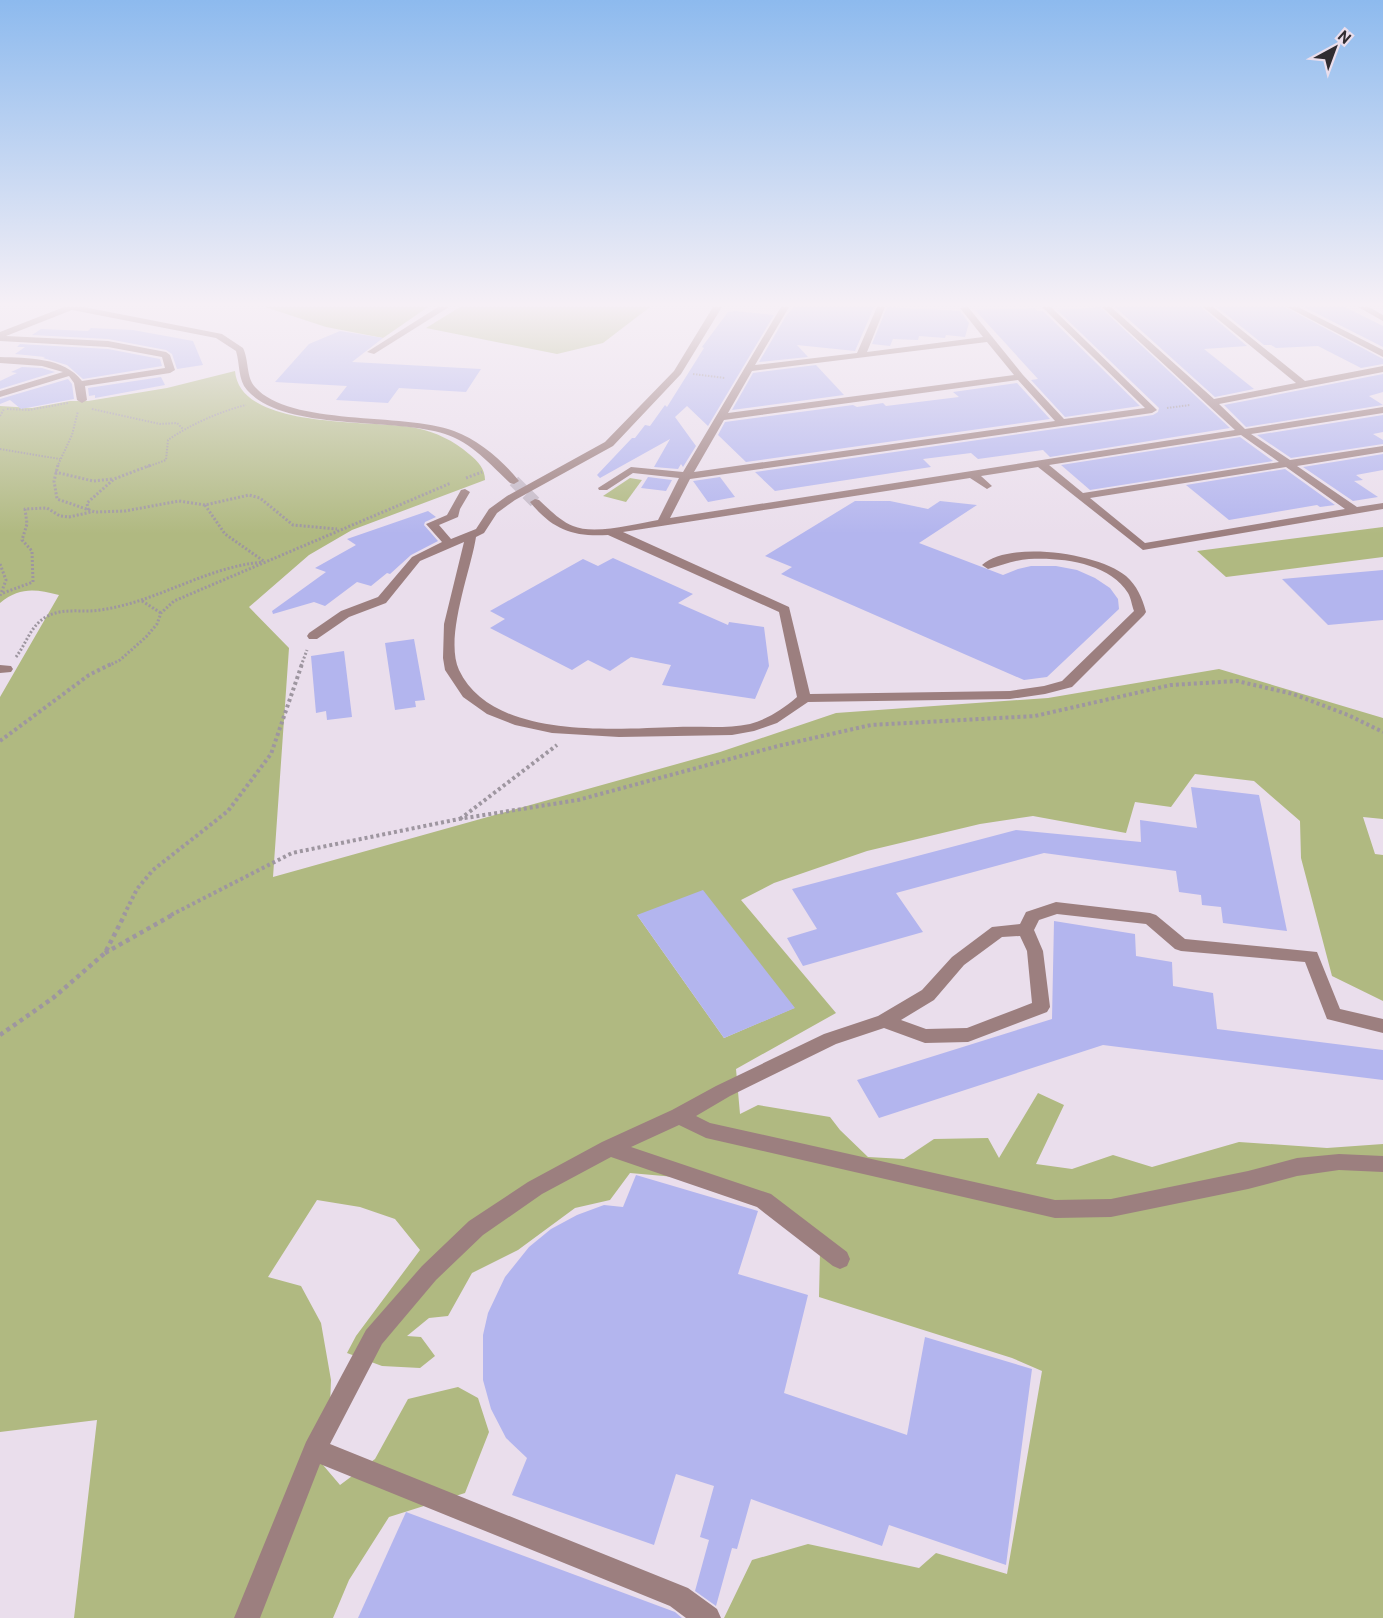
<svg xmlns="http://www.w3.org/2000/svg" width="1383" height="1618" font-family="Overpass,sans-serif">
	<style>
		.green { fill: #b0b981; fill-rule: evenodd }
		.building { fill: #b3b5ee }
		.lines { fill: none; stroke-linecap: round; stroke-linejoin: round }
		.minor-tunnel { stroke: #c5bac7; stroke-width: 12; stroke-dasharray: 12 6; stroke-linecap: butt }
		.path-far3 { stroke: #9e96a0; stroke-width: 2; stroke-dasharray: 1.5 1.5; stroke-linecap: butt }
		.path-far2 { stroke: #9e96a0; stroke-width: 3; stroke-dasharray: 2 2; stroke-linecap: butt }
		.path-far1 { stroke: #9e96a0; stroke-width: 4; stroke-dasharray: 3 3; stroke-linecap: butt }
		.path { stroke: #9e96a0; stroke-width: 4.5; stroke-dasharray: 4 4; stroke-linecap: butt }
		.minor { fill: #9c7f7f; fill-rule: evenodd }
	</style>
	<rect width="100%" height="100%" fill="#eadeec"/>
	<g class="green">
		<path d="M265 307H428L383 338 326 327Z"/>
		<path d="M460 307H650L603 343 557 354 426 328Z"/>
		<path d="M235 371C240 431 373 419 416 428 436 432 454 441 469 454 478 461 485 469 485 480L352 530 309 555 249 607 289 648 273 877 720 752 836 713 1048 698 1219 669 1383 718V819L1363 817 1375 854 1383 855V1001L1332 976 1301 858 1300 821 1254 781 1195 774 1171 807 1135 802 1126 833 1033 816 980 824 867 851 774 883 741 900 836 1013 736 1069 740 1114 758 1105 830 1117 840 1130 868 1157 904 1159 934 1139 988 1138 999 1158 1038 1093 1064 1105 1036 1164 1072 1169 1113 1155 1152 1167 1239 1142 1327 1148 1383 1144V1618H724L752 1560 808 1544 919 1568 936 1553 1007 1574 1042 1371 1012 1358 819 1297 820 1252 756 1202 686 1178 630 1173 610 1200 575 1208 518 1250 472 1273 448 1316 429 1318 407 1336 421 1337 435 1356 420 1368 382 1366 347 1353 356 1336 420 1250 395 1219 360 1207 317 1200 268 1277 301 1286 321 1323 331 1380 329 1433 323 1465 340 1485 375 1459 408 1399 458 1387 478 1398 489 1432 465 1493 389 1517 349 1580 333 1618H74L97 1420 0 1432V697L59 595C35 589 20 587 0 603V406L32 408 70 401H88L167 388ZM637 915 794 1008 724 1038Z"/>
		<path d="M630 478 642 480 626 502 603 496Z"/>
		<path d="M1383 527V557L1226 577 1197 551Z"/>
	</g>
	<g class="building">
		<path d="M794 307H874L855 351 797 345 808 357 759 362 786 316Z"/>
		<path d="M887 307 960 311 969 323 965 337 946 335 945 338 919 336 918 340 893 339 890 346 872 344Z"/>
		<path d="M1100 307 1230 428 1050 457 1043 450 978 459 971 453 923 459 931 467 775 491 755 472 1153 415 1158 412 1159 408 1057 310Z"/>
		<path d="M1115 307H1201L1247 346 1204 349 1254 389 1215 397Z"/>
		<path d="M1217 307H1285L1383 359V364L1361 368 1318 346 1276 348 1271 345H1264Z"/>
		<path d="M1304 307H1345L1383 326V347Z"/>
		<path d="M1035 308 1037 311H1043L1140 406 1065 417 1031 380 1038 379 975 310Z"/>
		<path d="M735 311 774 315 708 426 687 406 675 417 696 446 683 467 681 464 678 469 654 467 670 439 600 478 597 475 632 438H635L645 425 650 426 665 405 667 407 704 348 702 347 728 312Z"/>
		<path d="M91 328 133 330 193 341 203 365 177 369 172 354 166 350 108 339 32 335 41 329 88 331Z"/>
		<path d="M340 331 383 338 352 362 481 369 466 392 399 388 388 403 336 400 347 386 275 382 309 344Z"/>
		<path d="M20 344 108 349 160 359 162 366 83 379 67 365 43 358 45 357 15 354 25 347H17Z"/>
		<path d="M816 365 844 395 732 410 753 373Z"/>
		<path d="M22 367 42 368 55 372 0 389V381L17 373 11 372Z"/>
		<path d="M1383 374V392L1369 396 1383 405 1246 427 1224 405Z"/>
		<path d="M161 377 165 385 95 398V395L89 396 88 388Z"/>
		<path d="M68 379 72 384 74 399 21 409 10 400 0 404V399Z"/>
		<path d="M1017 383 1050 419 746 462 718 435 725 422 853 405 857 407 883 403 886 406 959 397 953 392Z"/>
		<path d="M1383 415V432L1373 434 1383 440V444L1291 458 1257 435Z"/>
		<path d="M1240 437 1273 461 1090 490 1061 465Z"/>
		<path d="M1383 454V470L1356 475 1363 480 1354 481 1378 497 1353 501 1303 467Z"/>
		<path d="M1285 469 1335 505 1320 507 1317 505 1229 520 1186 485Z"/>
		<path d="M648 477 672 480 666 491 641 488Z"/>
		<path d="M720 477 735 497 708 502 693 481Z"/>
		<path d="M855 501H890L928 509 940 501 977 505 919 543 1003 575 1018 569 1031 566H1056L1077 570 1095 578 1110 588 1118 599 1119 609 1047 677 1024 680 781 574 792 567 765 556Z"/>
		<path d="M428 511 436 517 425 522 424 525 438 541 411 555 390 574 387 573 371 586 357 582 325 606 314 602 273 614 272 611 326 572 315 568 356 545 347 539Z"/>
		<path d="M613 558 693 594 678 603 728 625 729 622 764 627 769 666 755 699 662 685 671 665 631 657 610 671 588 660 572 670 490 628 505 619 490 611 583 559 598 566Z"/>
		<path d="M1383 570V620L1328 625 1282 579Z"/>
		<path d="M414 639 425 700 415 701 416 707 395 710 385 643Z"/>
		<path d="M344 651 352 717 327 720 326 711 316 713 311 656Z"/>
		<path d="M1191 787 1259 795 1287 931 1223 923 1221 907 1202 905 1201 895 1179 892 1176 871 1044 853 896 893 923 932 803 966 787 938 817 929 792 889 1016 830 1141 842 1140 820 1197 828Z"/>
		<path d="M703 890 795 1008 724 1038 637 915Z"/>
		<path d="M1054 921 1135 934 1136 956 1172 962 1173 986 1213 993 1217 1029 1383 1050V1080L1103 1045 879 1118 857 1080 1052 1019Z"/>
		<path d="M636 1175 758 1211 738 1274 808 1295 784 1393 907 1435 925 1337 1032 1369 1006 1565 889 1525 882 1546 751 1499 737 1549 732 1548 716 1606 695 1591 709 1540 700 1537 714 1486 676 1474 654 1545 512 1495 527 1458 506 1438 491 1409 483 1380V1335L488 1313 505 1277 529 1247 551 1229 577 1215 604 1205 623 1207Z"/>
		<path d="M406 1512 675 1612 682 1618H358Z"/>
	</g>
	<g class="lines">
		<path class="minor-tunnel" d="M514 481 535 502"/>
		<g class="path-far3">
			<path d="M693 374 725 378"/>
			<path d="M1167 408 1190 405"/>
			<path d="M7 409 29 410 68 403"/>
			<path d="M92 409 160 424 177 423 183 429"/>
			<path d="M0 416 4 409"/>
			<path d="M0 449 60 459"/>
			<path d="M57 467 72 435 78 411"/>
			<path d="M147 467 166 460 168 440C189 425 221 411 246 405"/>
		</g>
		<g class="path-far2">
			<path d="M58 465 54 481 57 499 95 512 125 511 179 501 205 505 249 495 260 498 293 525 337 529"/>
			<path d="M55 472 93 481 113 479"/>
			<path d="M466 478 482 472"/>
			<path d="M205 505 225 534 265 562"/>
			<path d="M88 510 87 503 114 479 151 465"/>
			<path d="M0 564 6 580 0 596"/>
			<path d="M3 593 33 582 32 551 22 540 27 524 25 509 47 508 60 516 69 517 91 512"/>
			<path d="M142 601 161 613"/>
			<path d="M16 657C26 644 31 625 46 617 63 607 82 613 100 610 158 602 205 567 263 562"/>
			<path d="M108 666 120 660 146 637 157 624 161 613 174 601 451 483"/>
			<path d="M301 666 307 650"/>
		</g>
		<g class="path-far1">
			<path d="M0 741 89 675 111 664"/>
			<path d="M460 819 557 745"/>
			<path d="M124 915 137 889 153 870 228 811 271 754 302 664"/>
			<path d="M171 915 292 853 459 819 578 800 778 746 871 725 1035 716 1171 685 1237 681 1293 694 1348 715 1383 732"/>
		</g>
		<g class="path">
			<path d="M105 953 174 914"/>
			<path d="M0 1035 53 998 105 953 125 914"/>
		</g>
		<g class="minor">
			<path d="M64 307H84L222 334 243 348C249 360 246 377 255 387 290 427 403 412 454 431 479 440 503 461 519 481L514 484 510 483C491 465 471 442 445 434 394 417 283 432 247 390 238 380 240 364 236 351L216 338 72 310 6 336 108 341 166 352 170 355 175 370 170 373 85 386 87 400 82 403 77 400 74 383 69 376 0 397V391L63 372 42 366 0 363V357C27 358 64 357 82 381L165 368 162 357 108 347 0 341V332Z"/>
			<path d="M438 307H449L374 354 367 352Z"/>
			<path d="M713 307H722L681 374 613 446 515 500 497 513 484 533 476 537C471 570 444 638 459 670 492 740 613 729 677 727 701 726 726 729 750 724 768 719 783 709 797 697L779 612 608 535C573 537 553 530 530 502L535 499 539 500C549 509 560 521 573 526 594 535 635 524 658 520L679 478 633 473 607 490H599L598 488 631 467 683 472 781 307H789L755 365 857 353 877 307H885L867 352 983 337 960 308 968 307 1023 375 1064 419 1145 408 1042 307H1051L1157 410 1152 413 690 479 670 518 1235 430 1102 307H1111L1214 399 1296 383 1203 307H1213L1305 381 1383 366V372L1219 404 1245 429 1383 407V413L1251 434 1290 460 1383 446V452L1297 466 1357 507 1383 503V509L1143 550 1038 467 981 476 992 486 987 489 970 478 623 532 789 607 810 694 1010 691 1044 686 1062 681 1134 611C1132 606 1131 598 1128 593 1110 563 1061 557 1029 559 1015 560 1002 565 988 569L982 565C1009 540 1099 553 1126 576 1137 586 1142 597 1146 612L1144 615 1072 687 1045 694 1010 699 808 702 777 723 754 731 732 735 619 737 552 733 515 725 487 714 463 697 445 670 443 658 444 624 464 542 420 561 386 603 349 617 317 639H309L307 636 309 633 341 611 378 597 412 557 442 542 426 524 447 515 461 490 465 489 470 492 460 509 458 517 439 525 451 539 476 529 489 509 507 496 605 442 674 371ZM987 342 1014 375 728 413 752 371ZM1018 380 1055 421 694 472 724 420ZM1241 435 1279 462 1083 493 1049 465ZM1286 467 1345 509 1145 543 1090 498Z"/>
			<path d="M1287 307H1298L1383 350V357Z"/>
			<path d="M1358 307H1369L1383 315V321Z"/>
			<path d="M0 665 11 666 13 669 11 672 0 673Z"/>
			<path d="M1056 902 1150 913 1156 915 1185 939 1317 952 1340 1009 1383 1019V1033L1327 1019 1305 962 1181 951 1175 949 1146 924 1057 914 1039 920 1034 930 1043 951 1050 1007 1047 1012 968 1042 925 1043 884 1028 836 1044 730 1096 696 1116 710 1123 1055 1200 1111 1199 1248 1171 1297 1158 1339 1154 1383 1156V1172L1339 1170 1297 1176 1248 1189 1111 1217 1055 1218 706 1138 679 1125 631 1147 771 1194 847 1252 850 1259 847 1266 840 1269 833 1266 757 1207 611 1157 542 1194 483 1235 436 1280 382 1344 330 1444 688 1588 717 1609 721 1618H686L670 1606 320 1464 260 1618H234L306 1442 366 1330 422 1266 469 1221 528 1182 602 1142 672 1110 716 1086 824 1034 878 1016 922 990 952 957 992 927 1020 924 1026 912ZM1020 936 1027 951 1032 1003 967 1028 926 1029 901 1020 934 1000 964 965 1002 937Z"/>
		</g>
	</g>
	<linearGradient id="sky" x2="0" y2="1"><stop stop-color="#8dbaee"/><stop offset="0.57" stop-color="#f6f0f6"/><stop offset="1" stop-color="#f6f0f6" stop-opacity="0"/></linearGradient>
	<rect width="1383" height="534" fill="url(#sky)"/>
	<g transform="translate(1335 48) rotate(41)" stroke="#eadeec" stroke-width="4.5" paint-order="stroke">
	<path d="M0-4.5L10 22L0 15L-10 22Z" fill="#302c31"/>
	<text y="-9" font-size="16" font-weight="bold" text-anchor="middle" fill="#302c31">N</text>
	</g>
</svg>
